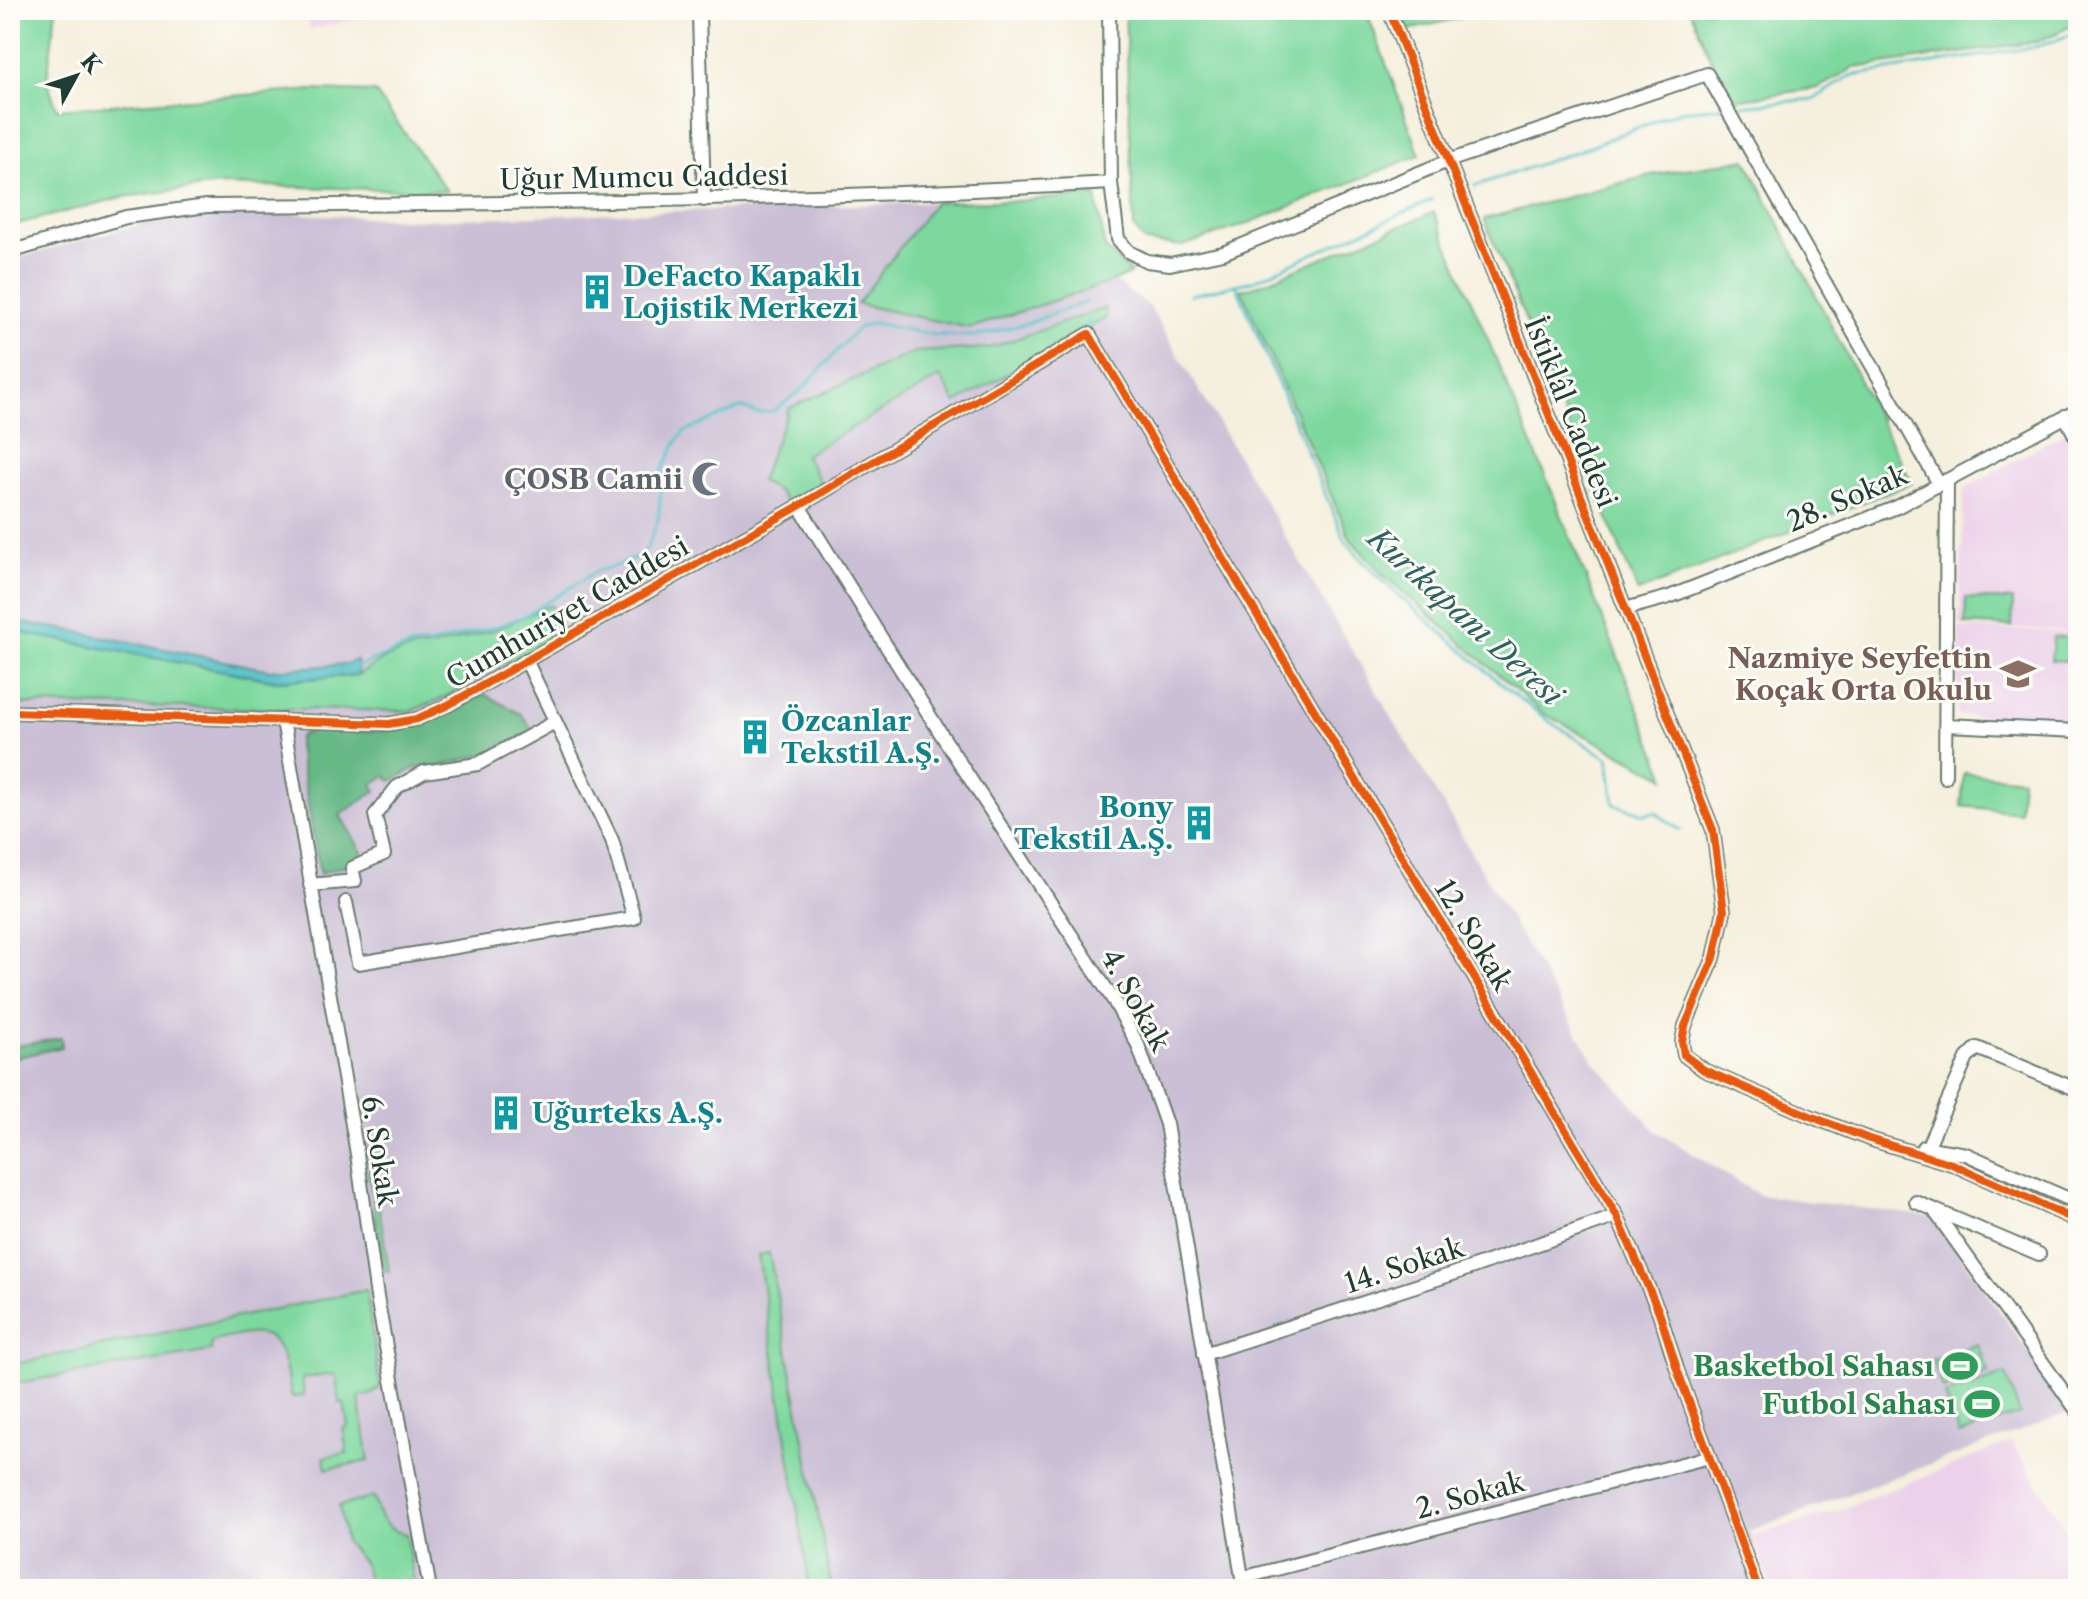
<svg xmlns="http://www.w3.org/2000/svg" width="2088" height="1599" font-family="'Libre Caslon Text',serif">
	<style>
		.built { fill: #ecd1ea }
		.industrial { fill: #cbbfd5 }
		.green { fill: #7dd89e; stroke: #4e8a69; stroke-width: 2 }
		.forest { fill: #66b885; stroke: #427a5c; stroke-width: 2 }
		.water { fill: #51bfc6; stroke: #387e7d; stroke-width: 2 }
		.lines { fill: none; stroke-linecap: round; stroke-linejoin: round }
		.stream { stroke: #51bfc6; stroke-width: 3 }
		.minor-casing { stroke: #6a7b6f; stroke-width: 16 }
		.minor { stroke: #fff; stroke-width: 12 }
		.cycleway-casing { stroke: #fdfcf7; stroke-width: 13 }
		.cycleway { stroke: #e8590c; stroke-width: 8 }
		.labels { text-anchor: middle; stroke-width: 6; stroke-linejoin: round; paint-order: stroke }
		.street-label { font-size: 28px; fill: #1f3d34; stroke: #fdfcf7 }
		.culture-label { font-size: 28px; font-weight: bold; fill: #0d838f; stroke: #fdfcf7; text-anchor: start }
		.worship-label { font-size: 28px; font-weight: bold; fill: #5b616d; stroke: #fdfcf7; text-anchor: end }
		.education-label { font-size: 28px; font-weight: bold; fill: #785e54; stroke: #fdfcf7; text-anchor: end }
		.leisure-label { font-size: 28px; font-weight: bold; fill: #27864d; stroke: #fdfcf7; text-anchor: end }
		.water-label { font-size: 30px; font-style: italic; fill: #2e6460; stroke: #fdfcf7 }
	</style>
	<rect width="100%" height="100%" fill="#fdfcf7"/>
	<filter id="ink" filterUnits="userSpaceOnUse"><feTurbulence type="fractalNoise" baseFrequency=".0125" numOctaves="2"/><feDisplacementMap in="SourceGraphic" scale="16" xChannelSelector="R" yChannelSelector="G"/><feConvolveMatrix kernelMatrix="1 2 1 2 8 2 1 2 1" color-interpolation-filters="sRGB"/></filter>
	<filter id="wash" filterUnits="userSpaceOnUse"><feTurbulence type="fractalNoise" baseFrequency=".006" numOctaves="4" result="noise"/><feDisplacementMap in="SourceGraphic" scale="32" xChannelSelector="R" yChannelSelector="G"/><feGaussianBlur stdDeviation="1.8" result="paint"/><feColorMatrix in="noise" values="0 0 0 0 0 0 0 0 0 0 0 0 0 0 0 0 0 1.4 0 .05"/><feComposite in="paint" operator="in"/></filter>
	<g filter="url(#wash)">
		<rect width="100%" height="100%" fill="#f5efdd"/>
		<g class="built">
			<path d="M305 10H402L310 29Z"/>
			<path d="M2065 432 2078 457V632L1959 625 1964 489Z"/>
			<path d="M1959 628 2078 633V721L1957 715Z"/>
			<path d="M2011 1442 2078 1549V1589H1772L1752 1536 1840 1510Z"/>
		</g>
		<path class="industrial" d="M939 202 858 303 970 328 1114 281 1150 307 1594 1061 1656 1131 1759 1195 1933 1217 2071 1412 1749 1531 1768 1589H10V260L153 221 235 211 424 220Z"/>
		<g class="green">
			<path d="M10 10H56L47 80 57 109 313 90 375 92 447 191 220 185 123 197 10 226Z"/>
			<path d="M1125 10H1366L1420 155 1246 224 1183 246 1145 242 1134 228Z"/>
			<path d="M1397 10H1494L1404 31Z"/>
			<path d="M1690 10H2078V23L2037 42 1854 68 1818 88 1729 101Z"/>
			<path d="M1746 159 1912 483 1638 592 1484 219 1651 175Z"/>
			<path d="M1096 195 1105 248 1131 273 1114 281 970 328 857 304 935 202 1016 201Z"/>
			<path d="M1434 212 1552 492 1666 778 1544 714 1382 574 1350 539 1241 289 1253 287Z"/>
			<path d="M1105 308 1106 318 956 403 940 377 805 455 821 483 786 503 779 492 760 481 789 408 914 352 989 348Z"/>
			<path d="M1966 598 2013 600 2012 627 1965 624Z"/>
			<path d="M551 605 563 631 439 700 410 711 10 704V633L17 632 278 681 358 675 385 658 411 649 431 647 494 630Z"/>
			<path d="M2053 637 2078 638V662L2051 660Z"/>
			<path d="M1964 773 2022 779 2019 812 1961 806Z"/>
			<path d="M373 1170 389 1271 385 1272 368 1171Z"/>
			<path d="M769 1253 832 1589H810L758 1255Z"/>
			<path d="M366 1290 380 1387 371 1395 359 1397 369 1461 326 1469 324 1457 347 1453 343 1428 348 1427 344 1403H340L335 1374 302 1378 304 1396 292 1397C279 1335 278 1323 211 1342V1351L10 1384V1365Z"/>
			<path d="M1978 1344 1988 1372 1943 1389 1932 1360Z"/>
			<path d="M2006 1374 2020 1414 1959 1435 1945 1395Z"/>
			<path d="M374 1497C377 1516 386 1531 406 1534L415 1589H370L364 1564 346 1542 339 1506Z"/>
		</g>
		<g class="forest">
			<path d="M484 694 521 714 531 728V732L485 754 433 768 419 766 391 781 386 776 372 784 376 791 340 815 362 852 363 859 320 874 298 746 299 737C315 725 341 731 360 732 413 732 438 718 484 694Z"/>
			<path d="M61 1038 62 1047 10 1059V1047Z"/>
		</g>
		<path class="water" d="M10 621 74 631 270 670 348 664 357 659 358 675 278 681 17 632 10 633Z"/>
		<g class="lines">
			<g class="stream">
				<path d="M1730 107 1814 99 1850 76 2036 47 2078 32"/>
				<path d="M1475 186 1578 151 1680 111 1722 107"/>
				<path d="M1236 285 1345 540 1363 561 1397 594 1511 692 1550 722 1608 758 1614 804 1644 814 1655 812 1680 830"/>
				<path d="M1191 295 1253 281 1432 200"/>
				<path d="M1080 328 1091 321"/>
				<path d="M354 668 413 645 430 644 498 626 525 616 597 571 613 567 640 556 647 548 658 521 663 469 676 443 684 432 741 407 757 413 774 411 802 389 858 328 873 323 935 335 977 336 1028 323 1086 302"/>
			</g>
		</g>
	</g>
	<g filter="url(#ink)">
		<g class="lines">
			<g class="minor-casing">
				<g id="minor">
					<path d="M1109 10 1111 183 1118 239 1129 252 1147 261 1170 264 1223 253 1448 161 1707 74 1939 484"/>
					<path d="M1389 10 1713 830 1724 911 1714 958 1685 1026 1682 1042 1684 1055 1704 1070 1810 1116 1869 1139 1952 1164 2078 1221"/>
					<path d="M699 14 704 200"/>
					<path d="M10 252 126 217 207 206C509 204 810 200 1111 183"/>
					<path d="M2065 416 2078 441"/>
					<path d="M799 506 943 737 1114 1001 1138 1045 1166 1124 1244 1589"/>
					<path d="M1625 609 1669 597 1897 507 2078 410"/>
					<path d="M10 712 389 724 417 719 448 705 799 506 1089 334 1617 1216 1659 1312 1678 1372 1758 1589"/>
					<path d="M283 720 357 1154 377 1297 430 1589"/>
					<path d="M1946 725 2078 731"/>
					<path d="M1945 777 1947 480"/>
					<path d="M310 885 355 881 352 868 384 854 375 815 397 787 424 772 478 764 555 722"/>
					<path d="M346 902 358 963 634 918 612 840 526 660"/>
					<path d="M1923 1147 1966 1154 2078 1203"/>
					<path d="M1927 1148 1967 1058 1977 1048 2078 1090"/>
					<path d="M1916 1202 2039 1254"/>
					<path d="M1933 1209 2078 1412"/>
					<path d="M1204 1354 1456 1273 1617 1216"/>
					<path d="M1242 1578 1709 1457"/>
				</g>
			</g>
			<use href="#minor" class="minor"/>
			<g class="cycleway-casing">
				<g id="cycleway">
					<path d="M1389 10 1713 830 1724 911 1714 958 1685 1026 1682 1042 1684 1055 1704 1070 1810 1116 1869 1139 1952 1164 2078 1221"/>
					<path d="M10 712 389 724 417 719 448 705 799 506 1089 334 1617 1216 1659 1312 1678 1372 1758 1589"/>
				</g>
			</g>
			<use href="#cycleway" class="cycleway"/>
		</g>
	</g>
	<defs>
		<g id="building-bare" transform="scale(2.76)"><path d="M-4-6H4V6H1V3H-1V6H-4ZM-2.5-4.3h1.7v1.8h-1.7ZM.8-4.3h1.7v1.8H.8ZM-2.5-1h1.7V.8h-1.7ZM.8-1h1.7V.8H.8Z" fill="#0f9aa8" stroke="#fdfcf7" stroke-width="2.5" paint-order="stroke"/></g>
		<g id="mosque-bare" transform="scale(2.76)"><path d="M3.5-4.9A6 6 0 1 0 3.5 4.9A5 5 0 1 1 3.5-4.9Z" fill="#6b7280" stroke="#fdfcf7" stroke-width="2.5" paint-order="stroke"/></g>
		<g id="school-bare" transform="scale(2.76)"><path d="M0-5L7-2L0 1L-7-2ZM-4 1L0 2.5L4 1V4Q0 6-4 4Z" fill="#8d6e63" stroke="#fdfcf7" stroke-width="2.5" paint-order="stroke"/></g>
		<g id="stadium-bare" transform="scale(2.76)"><path d="M0-5a6.5 5 0 1 0 0 10a6.5 5 0 1 0 0-10ZM-3.5-1.8h7v3.6h-7Z" fill="#2e9e5b" stroke="#fdfcf7" stroke-width="2.5" paint-order="stroke"/></g>
	</defs>
	<g fill-rule="evenodd">
		<use href="#building-bare" x="597" y="292"/>
		<use href="#mosque-bare" x="709" y="479"/>
		<use href="#school-bare" x="2018" y="674"/>
		<use href="#building-bare" x="755" y="737"/>
		<use href="#building-bare" x="1199" y="823"/>
		<use href="#building-bare" x="506" y="1113"/>
		<use href="#stadium-bare" x="1960" y="1366"/>
		<use href="#stadium-bare" x="1982" y="1404"/>
	</g>
	<g class="labels">
		<g class="street-label">
			<text transform="translate(644 177) rotate(-1)" y="10">Uğur Mumcu Caddesi</text>
			<text transform="translate(1571 412) rotate(68)" y="10">İstiklâl Caddesi</text>
			<text transform="translate(1847 498) rotate(-23)" y="10">28. Sokak</text>
			<text transform="translate(567 612) rotate(-30)" y="10">Cumhuriyet Caddesi</text>
			<text transform="translate(1474 935) rotate(59)" y="10">12. Sokak</text>
			<text transform="translate(1136 1000) rotate(61)" y="10">4. Sokak</text>
			<text transform="translate(380 1151) rotate(81)" y="10">6. Sokak</text>
			<text transform="translate(1404 1265) rotate(-18)" y="10">14. Sokak</text>
			<text transform="translate(1470 1495) rotate(-15)" y="10">2. Sokak</text>
		</g>
		<g class="culture-label">
			<text x="623" y="286">DeFacto Kapaklı<tspan x="623" dy="32">Lojistik Merkezi</tspan></text>
			<text x="781" y="731">Özcanlar<tspan x="781" dy="32">Tekstil A.Ş.</tspan></text>
			<text x="1173" y="817" text-anchor="end">Bony<tspan x="1173" dy="32">Tekstil A.Ş.</tspan></text>
			<text x="532" y="1123">Uğurteks A.Ş.</text>
		</g>
		<g class="worship-label">
			<text x="683" y="489">ÇOSB Camii</text>
		</g>
		<g class="education-label">
			<text x="1992" y="668">Nazmiye Seyfettin<tspan x="1992" dy="32">Koçak Orta Okulu</tspan></text>
		</g>
		<g class="leisure-label">
			<text x="1934" y="1376">Basketbol Sahası</text>
			<text x="1956" y="1414">Futbol Sahası</text>
		</g>
		<g class="water-label">
			<text transform="translate(1465 617) rotate(42)" y="10">Kurtkapanı Deresi</text>
		</g>
	</g>
	<rect width="2088" height="1599" fill="none" stroke="#fdfcf7" stroke-width="40"/>
	<g transform="translate(76 76) rotate(50)" stroke="#fdfcf7" stroke-width="6" paint-order="stroke">
	<path d="M0-6L14 30L0 20L-14 30Z" fill="#1f3d34"/>
	<text y="-12" font-size="22" font-weight="bold" text-anchor="middle" fill="#1f3d34">K</text>
	</g>
</svg>
